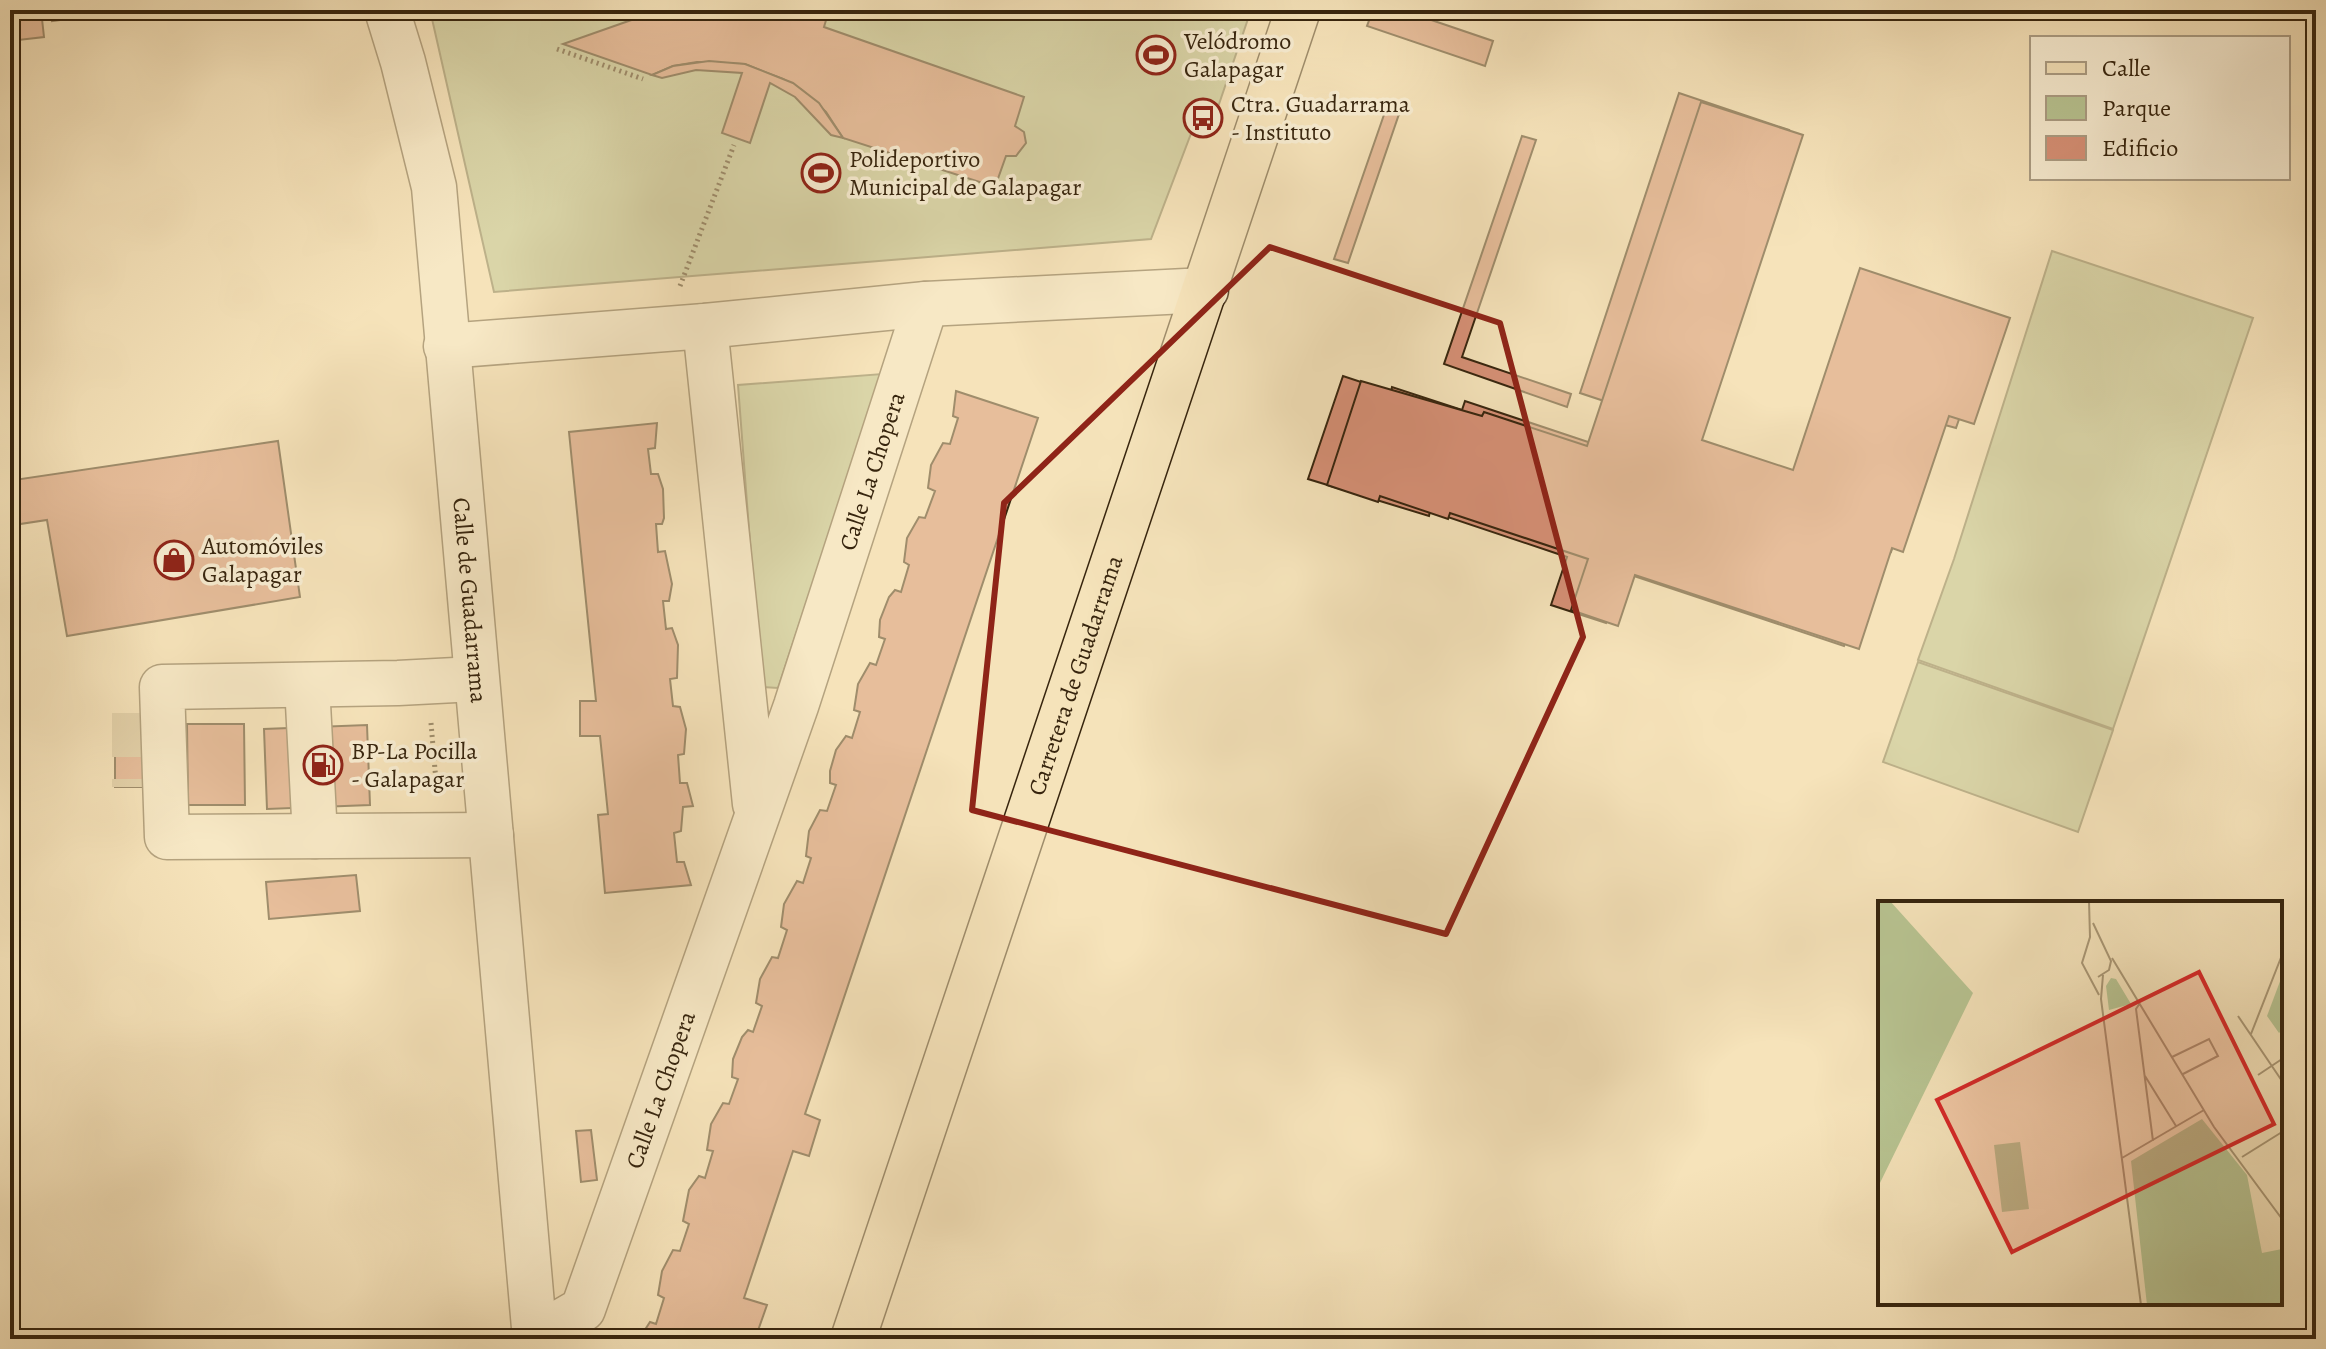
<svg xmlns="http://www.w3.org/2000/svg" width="2326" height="1349" font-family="Alegreya,serif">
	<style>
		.green { fill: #b8c492; stroke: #787450; stroke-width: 2 }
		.building { fill: #d69076; stroke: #37250e; stroke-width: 2 }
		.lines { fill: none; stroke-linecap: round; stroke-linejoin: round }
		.minor-tunnel { stroke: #cfbd98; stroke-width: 44; stroke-dasharray: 44 22; stroke-linecap: butt }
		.minor-casing { stroke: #665439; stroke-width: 47 }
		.major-casing { stroke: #37250e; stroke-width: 47 }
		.path { stroke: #37250e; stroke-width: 5; stroke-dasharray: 2 4; stroke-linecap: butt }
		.minor { stroke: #f8edd2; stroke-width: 44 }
		.major { stroke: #f5e3ba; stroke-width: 44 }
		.marked { fill: none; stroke: #8f2418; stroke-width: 6; stroke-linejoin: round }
		.labels { text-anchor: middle; stroke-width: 7; stroke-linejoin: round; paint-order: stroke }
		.poi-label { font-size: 24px; fill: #37250e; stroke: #f8edd2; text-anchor: start }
		.street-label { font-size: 24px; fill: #37250e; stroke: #f8edd2 }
		.inset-road { fill: none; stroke: #a99775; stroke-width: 2 }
		.view { fill: #d62828; fill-opacity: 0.15; stroke: #d62828; stroke-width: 4 }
		.inset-edge { fill: none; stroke: #37250e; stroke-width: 4 }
	</style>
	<rect width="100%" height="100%" fill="#f5e3ba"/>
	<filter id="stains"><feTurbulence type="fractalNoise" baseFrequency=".0025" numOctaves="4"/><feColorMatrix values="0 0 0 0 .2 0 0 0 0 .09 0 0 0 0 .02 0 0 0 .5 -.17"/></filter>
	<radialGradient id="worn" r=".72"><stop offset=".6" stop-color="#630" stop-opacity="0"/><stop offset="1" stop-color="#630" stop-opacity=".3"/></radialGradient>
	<g class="green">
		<path d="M430 10H1251L1218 107 1203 102 1151 239 494 292Z"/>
		<path d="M2052 251 2253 318 2113 729 1918 660 1954 559Z"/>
		<path d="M882 374 778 688 761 687 738 385Z"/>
		<path d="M1918 662 2113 730 2078 832 1883 762Z"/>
	</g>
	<g class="building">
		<path d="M10 10H41L44 37 10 41Z"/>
		<path d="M51 10H97L98 15 52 21Z"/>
		<path d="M635 10H829L824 27 1024 97 1015 126 1024 132 1026 143 1016 156H1006L995 187 843 138 826 112 802 90 783 79 745 64 697 62 673 66 652 75 563 44 637 18Z"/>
		<path d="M1373 10H1402L1493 41 1485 66 1367 26Z"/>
		<path d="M709 61 745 64 793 83 819 103 843 138 831 135 795 97 770 83 750 143 722 133 742 73 696 70 662 78 652 75 673 66Z"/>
		<path d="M1679 93 1789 130 1688 437 1671 431 1660 465 1809 514 1886 281 1994 317 1956 428 1934 422 1891 552 1877 548 1844 646 1622 572 1606 623 1551 605 1567 557 1430 511 1429 516 1308 479 1343 376 1391 392 1392 387 1462 410 1465 401 1603 447 1616 405 1580 393Z"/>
		<path d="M1701 102 1803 135 1702 440 1793 470 1860 268 2010 318 1974 424 1949 416 1903 552 1892 548 1859 649 1635 575 1618 626 1571 610 1588 559 1450 513 1448 519 1380 496 1378 502 1327 485 1361 381 1482 416 1484 412 1587 446Z"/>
		<path d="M1386 109 1399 114 1348 263 1334 259Z"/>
		<path d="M1522 136 1536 140 1462 357 1571 394 1567 407 1444 364Z"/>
		<path d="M956 391 1038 418 805 1114 820 1120 809 1156 793 1151 744 1298 767 1305 755 1339H639L650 1322 656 1324 664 1298 658 1295 662 1271 673 1250 680 1251 689 1224 683 1221 689 1190 699 1176 705 1178 713 1151 707 1150 711 1124 723 1103 729 1104 738 1079 732 1077 733 1059 742 1037 748 1030 753 1032 762 1006 756 1003 760 979 772 957 778 958 787 930 781 927 784 904 797 881 803 883 811 858 806 856 809 831 820 810 827 811 836 785 830 783V771L836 750 846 736 852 738 860 712 854 710 858 684 870 663 876 665 885 639 879 637 880 620 889 597 895 590 901 592 909 565 904 562 907 538 919 517 925 518 935 491 928 488 931 465 943 443 950 444 958 418 953 416Z"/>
		<path d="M657 423 655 448 648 449 651 474H658L663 489 664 518 662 524H656L658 552 665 551 672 584 669 601H663L666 629 672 628 678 645 677 678 670 679 673 706 680 707 686 729 684 754 678 755 680 783H687L693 806 683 807 681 831 674 833 677 862H684L691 885 605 893 598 815 608 814 600 736H580V701H596L569 432Z"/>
		<path d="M278 441 300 597 67 636 47 520 20 524 14 480Z"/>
		<rect x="115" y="714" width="33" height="73"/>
		<path d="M187 724H244L245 805H188Z"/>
		<path d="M367 725 370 805 267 809 264 729Z"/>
		<path d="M356 875 360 911 269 919 266 882Z"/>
		<path d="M591 1130 597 1180 581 1182 576 1131Z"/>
	</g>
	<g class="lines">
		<path class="minor-tunnel" d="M134 713V787"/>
		<g class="minor-casing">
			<g id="minor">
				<path id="s1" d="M387 10 403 62 434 187 535 1339"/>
				<path d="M705 326 755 804"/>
				<path d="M446 346 705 326 926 304 1206 290"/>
				<path d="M475 679 398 683 162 687 167 837 491 835"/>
				<path d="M307 685 315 836"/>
				<path id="s2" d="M535 1337 583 1309 796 706 926 304"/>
			</g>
		</g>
		<g class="major-casing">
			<g id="major">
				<path id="s3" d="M853 1339 1298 10"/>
			</g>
		</g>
		<g class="path">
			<path d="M557 49 643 79"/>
			<path d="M680 286 734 145"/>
			<path d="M431 723 437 793"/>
		</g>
		<use href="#minor" class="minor"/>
		<use href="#major" class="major"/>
	</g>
	<path d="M0 0H2326V1349H0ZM1270 247 1500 323 1583 637 1446 934 972 810 1004 503Z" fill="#f5e3ba" fill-opacity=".55" fill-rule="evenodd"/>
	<path class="marked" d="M1270 247 1500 323 1583 637 1446 934 972 810 1004 503Z"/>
	<defs>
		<g id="stadium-ring" transform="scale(2)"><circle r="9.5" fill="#f8edd2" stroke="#8f2418" stroke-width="1.5"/><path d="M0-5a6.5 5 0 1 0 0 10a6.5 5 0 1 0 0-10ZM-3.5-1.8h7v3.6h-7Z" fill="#8f2418"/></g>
		<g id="bus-ring" transform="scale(2)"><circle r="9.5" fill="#f8edd2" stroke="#8f2418" stroke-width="1.5"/><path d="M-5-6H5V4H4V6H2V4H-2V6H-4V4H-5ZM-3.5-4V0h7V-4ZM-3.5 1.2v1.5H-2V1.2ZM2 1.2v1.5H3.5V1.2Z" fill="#8f2418"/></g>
		<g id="shop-ring" transform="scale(2)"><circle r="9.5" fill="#f8edd2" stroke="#8f2418" stroke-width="1.5"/><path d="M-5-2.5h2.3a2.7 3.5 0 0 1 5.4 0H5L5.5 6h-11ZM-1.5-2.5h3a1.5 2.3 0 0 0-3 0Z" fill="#8f2418"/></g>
		<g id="fuel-ring" transform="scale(2)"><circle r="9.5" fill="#f8edd2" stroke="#8f2418" stroke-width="1.5"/><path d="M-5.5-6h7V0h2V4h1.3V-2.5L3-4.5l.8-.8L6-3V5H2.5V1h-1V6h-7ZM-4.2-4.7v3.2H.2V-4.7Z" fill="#8f2418"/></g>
	</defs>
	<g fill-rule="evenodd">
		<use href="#stadium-ring" x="1156" y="55"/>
		<use href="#bus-ring" x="1203" y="118"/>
		<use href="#stadium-ring" x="821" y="173"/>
		<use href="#shop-ring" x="174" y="560"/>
		<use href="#fuel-ring" x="323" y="765"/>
	</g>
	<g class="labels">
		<g class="poi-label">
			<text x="1184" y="49">Velódromo<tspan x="1184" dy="28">Galapagar</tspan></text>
			<text x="1231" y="112">Ctra. Guadarrama<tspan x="1231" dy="28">- Instituto</tspan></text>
			<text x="849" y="167">Polideportivo<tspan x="849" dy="28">Municipal de Galapagar</tspan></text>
			<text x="202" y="554">Automóviles<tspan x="202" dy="28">Galapagar</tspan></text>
			<text x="351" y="759">BP-La Pocilla<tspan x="351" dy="28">- Galapagar</tspan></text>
		</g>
		<g class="street-label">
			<text dy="8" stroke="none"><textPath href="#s2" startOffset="942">Calle La Chopera</textPath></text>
			<text dy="8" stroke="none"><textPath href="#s1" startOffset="598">Calle de Guadarrama</textPath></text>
			<text dy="8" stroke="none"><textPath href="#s3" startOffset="700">Carretera de Guadarrama</textPath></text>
			<text dy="8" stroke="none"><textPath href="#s2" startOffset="288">Calle La Chopera</textPath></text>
		</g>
	</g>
	<g transform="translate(1878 901)">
		<rect width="404" height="404" fill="#f5e3ba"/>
		<path d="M12 0 95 92 0 286V1ZM404 75V129L401 132 389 115ZM233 77 238 78 253 103 231 109 228 85ZM324 218 369 274 384 352 404 348V404H269L253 260ZM142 241 151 308 124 311 116 244Z" fill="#b8c492"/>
		<path class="inset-road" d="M211 0 212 36 204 62 221 94M215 22 233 60 231 69 220 76M234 57 336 226 404 318M225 74 223 98 263 404M262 102 258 108 275 240M360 115 404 180M373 133 404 54M294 156 331 138 340 155 305 173M380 174 404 158M267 175 298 225M364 256 404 231M244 257 326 209"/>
		<path class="view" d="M321 71 396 223 134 351 59 199Z"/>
		<rect width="404" height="404" class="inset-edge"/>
	</g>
	<rect width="2326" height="1349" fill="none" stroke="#f5e3ba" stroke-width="40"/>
	<rect x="12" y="12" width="2302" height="1325" fill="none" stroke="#37250e" stroke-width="4"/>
	<rect x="20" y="20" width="2286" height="1309" fill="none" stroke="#37250e" stroke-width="2"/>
	<rect x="2030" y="36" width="260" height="144" fill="#f8edd2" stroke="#ab9d84" stroke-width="2"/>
	<rect x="2046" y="62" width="40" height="12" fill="#f5e3ba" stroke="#ab9d84" stroke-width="2"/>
	<text x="2102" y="76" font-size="24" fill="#37250e">Calle</text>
	<rect x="2046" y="96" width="40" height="24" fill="#b8c492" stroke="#ab9d84" stroke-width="2"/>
	<text x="2102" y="116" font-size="24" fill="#37250e">Parque</text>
	<rect x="2046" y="136" width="40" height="24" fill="#d69076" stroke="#ab9d84" stroke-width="2"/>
	<text x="2102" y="156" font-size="24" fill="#37250e">Edificio</text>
	<rect width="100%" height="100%" filter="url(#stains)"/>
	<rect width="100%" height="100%" fill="url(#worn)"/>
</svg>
